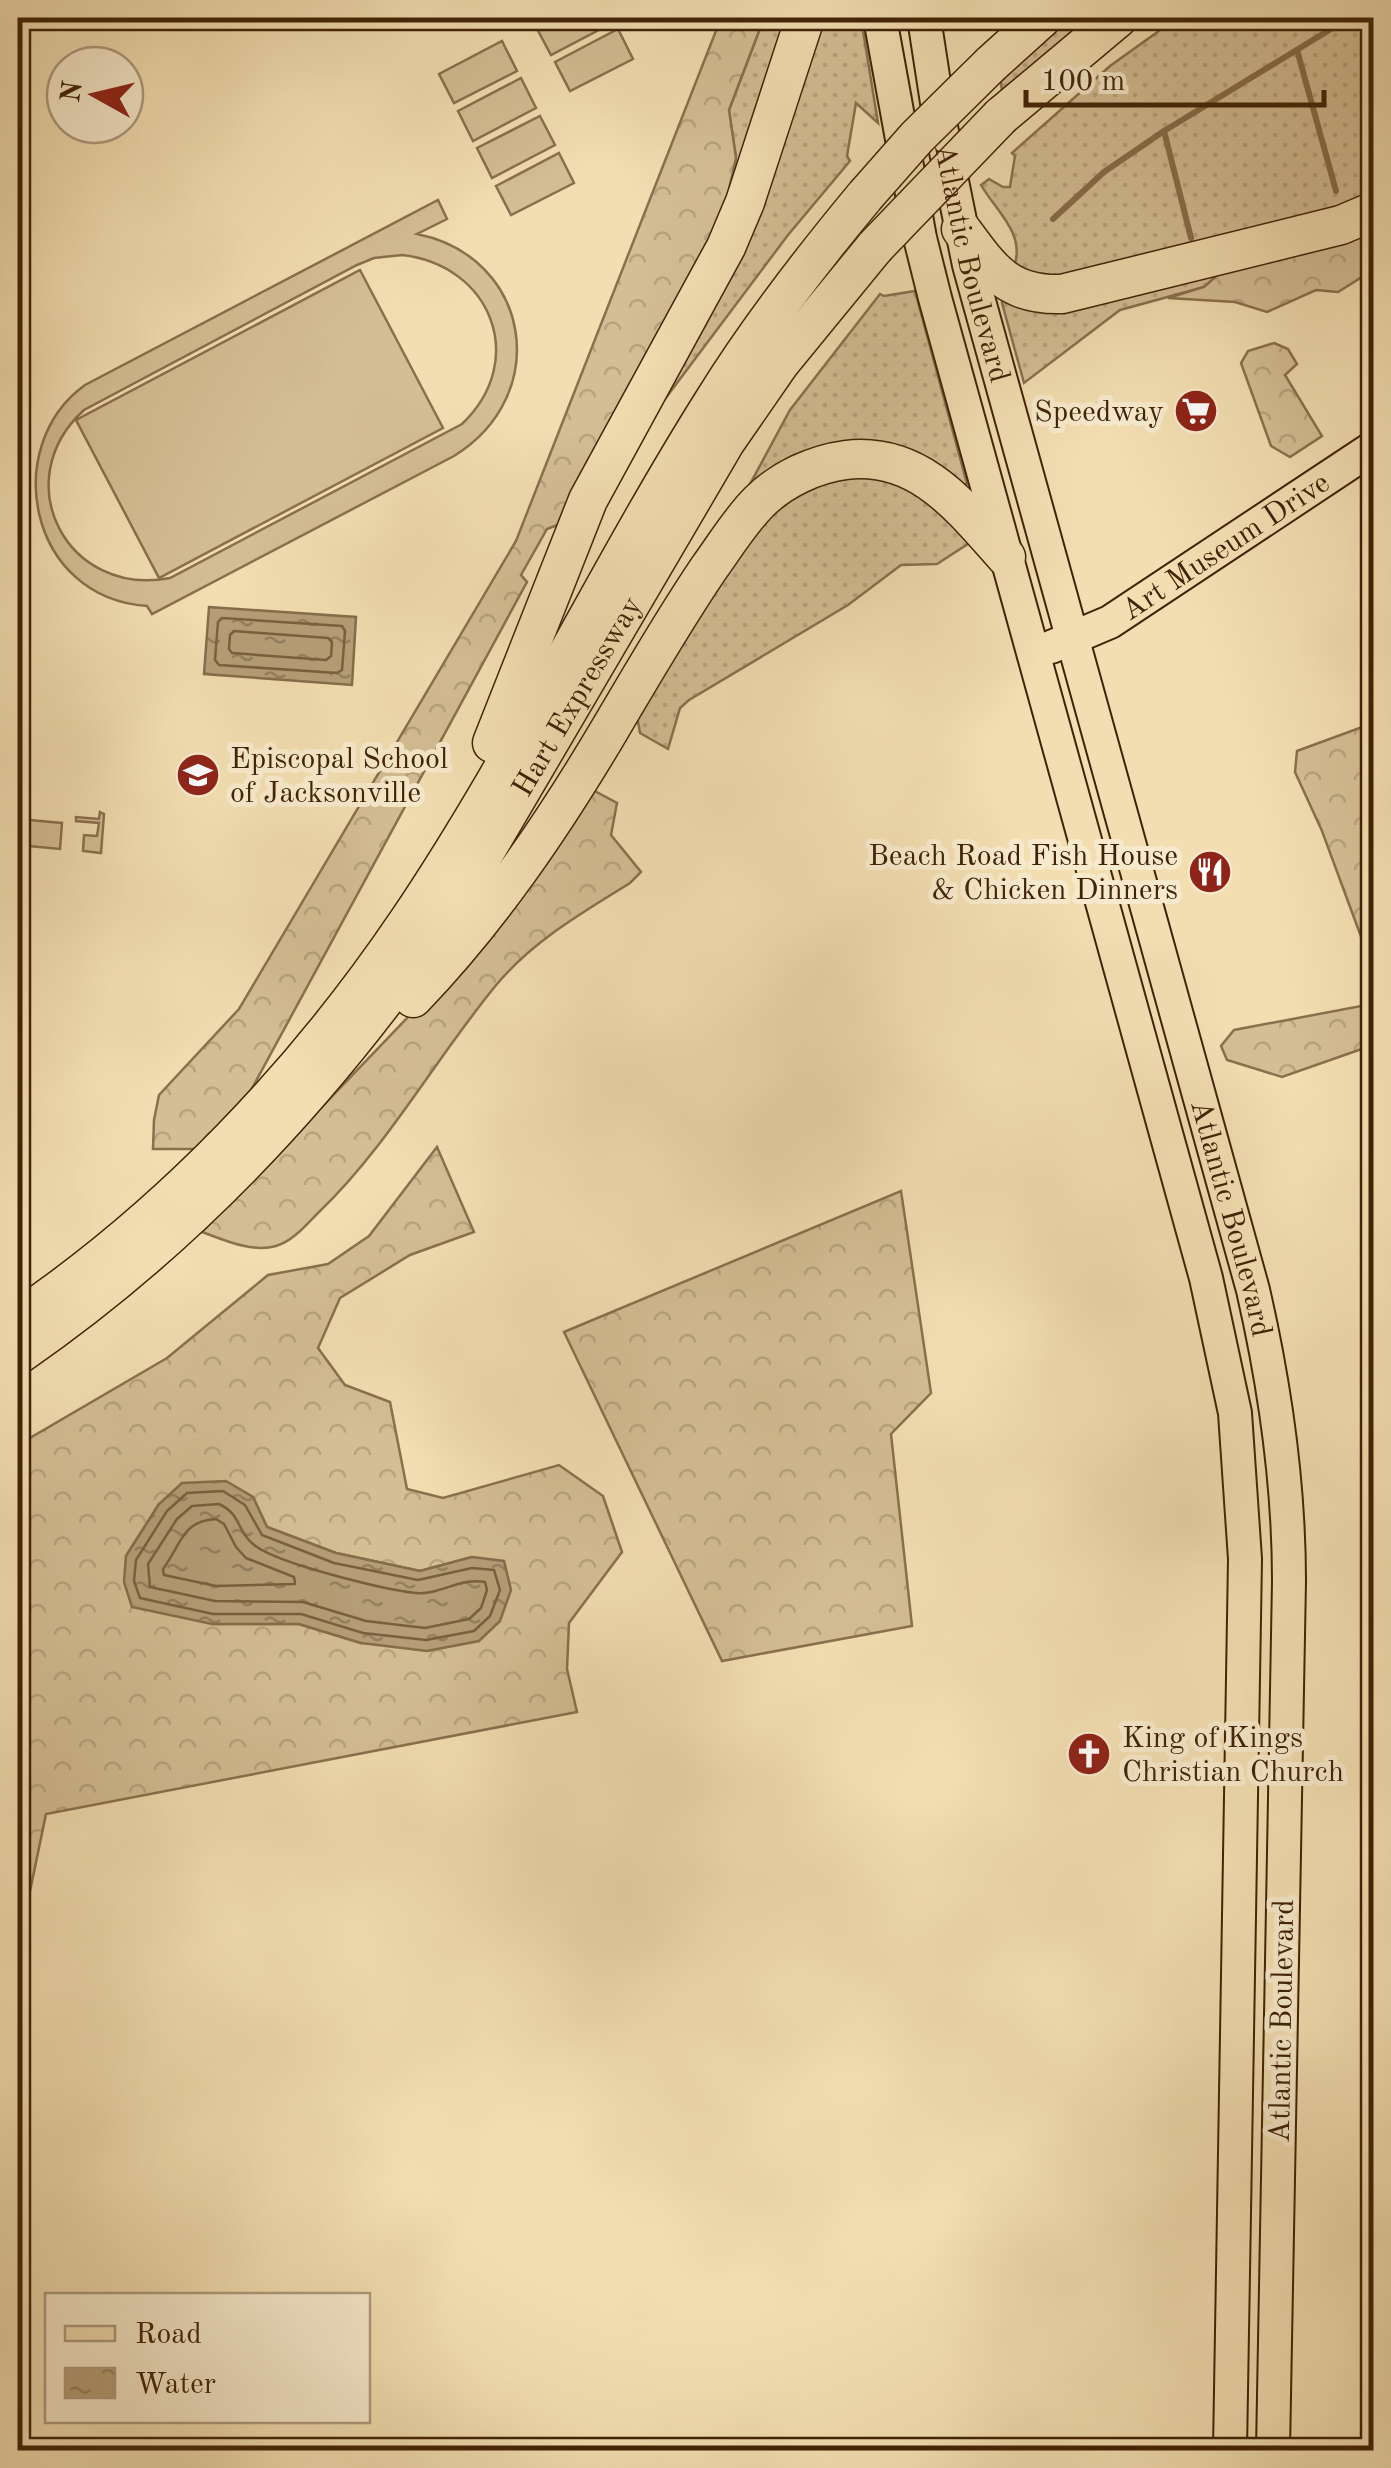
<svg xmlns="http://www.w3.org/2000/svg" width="1391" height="2468" font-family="'Old Standard TT',serif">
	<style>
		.grass { fill: url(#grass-dots); stroke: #8a704d; stroke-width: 2.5 }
		.forest { fill: url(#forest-crowns); stroke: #8a704d; stroke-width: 2.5; fill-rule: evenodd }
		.garden { fill: #d4be94; stroke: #8a704d; stroke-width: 2.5; fill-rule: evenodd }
		.water { fill: url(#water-ripples); stroke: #866d4a; stroke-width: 2.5 }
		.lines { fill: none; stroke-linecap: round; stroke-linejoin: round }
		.shore { stroke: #7a603e; stroke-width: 2.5 }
		.stream { stroke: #866d4a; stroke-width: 6 }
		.primary-casing { stroke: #402306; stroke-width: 36 }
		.motorway-casing { stroke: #402306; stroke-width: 41 }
		.primary { stroke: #f2deb1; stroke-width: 32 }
		.motorway { stroke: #f2deb1; stroke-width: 38 }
		.motorway-bridge-casing { stroke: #402306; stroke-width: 41; stroke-linecap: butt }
		.motorway-bridge { stroke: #f2deb1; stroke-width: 38 }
		.labels { text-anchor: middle; stroke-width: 10; stroke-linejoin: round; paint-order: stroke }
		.street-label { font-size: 30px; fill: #402306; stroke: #f7eacc }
		.poi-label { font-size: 30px; fill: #402306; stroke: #f7eacc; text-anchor: end }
	</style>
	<defs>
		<pattern id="grass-dots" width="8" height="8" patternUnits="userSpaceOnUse" patternTransform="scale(2.5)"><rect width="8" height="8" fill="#d4be94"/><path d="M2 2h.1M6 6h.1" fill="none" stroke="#b7a37e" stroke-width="1.8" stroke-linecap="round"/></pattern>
		<pattern id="forest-crowns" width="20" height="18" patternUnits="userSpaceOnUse" patternTransform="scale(2.5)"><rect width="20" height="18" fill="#d4be94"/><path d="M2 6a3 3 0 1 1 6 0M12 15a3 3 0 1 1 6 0" fill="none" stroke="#b7a37e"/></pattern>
		<pattern id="water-ripples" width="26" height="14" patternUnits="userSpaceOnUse" patternTransform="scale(2.5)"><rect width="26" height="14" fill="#b59e77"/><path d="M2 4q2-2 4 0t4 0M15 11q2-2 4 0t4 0" fill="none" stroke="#958060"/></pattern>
	</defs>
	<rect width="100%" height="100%" fill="#f2deb1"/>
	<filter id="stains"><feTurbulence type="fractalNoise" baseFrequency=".002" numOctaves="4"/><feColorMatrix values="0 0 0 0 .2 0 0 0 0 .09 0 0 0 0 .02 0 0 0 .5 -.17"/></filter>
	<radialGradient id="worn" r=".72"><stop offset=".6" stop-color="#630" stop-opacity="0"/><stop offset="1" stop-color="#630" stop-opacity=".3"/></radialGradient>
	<g class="grass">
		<path d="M764 18H795L717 243 736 158 729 110Z"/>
		<path d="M813 18H861L878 123 856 103 847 156 850 161 788 235 665 399 656 393Z"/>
		<path d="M1062 18H1094L1002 91 1001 82 993 80Z"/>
		<path d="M1177 18H1373V201L1040 284 1015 264C1024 232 996 211 981 185L989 179 1003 187H1010L1015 156 1012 153 1110 66Z"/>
		<path d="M1229 265 1204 287 1120 310 1024 383 1002 303 1003 291Z"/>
		<path d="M915 291 967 484 956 488 906 458 736 510 790 410 880 294 884 296Z"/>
		<path d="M823 474 909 478 974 540 937 564 901 565 848 605 689 700 680 708 668 749 640 733 635 704 761 514Z"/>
	</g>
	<g class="forest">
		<path d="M721 18H764L729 110 736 158 717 243 560 524 547 529 521 575 527 582 250 1092 198 1149H153L154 1120 159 1095 239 1009 516 541Z"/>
		<path d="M1373 220V270L1338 292 1316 290 1267 312 1235 302 1168 298 1204 287 1229 265Z"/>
		<path d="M1274 343 1288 349 1297 364 1285 375 1322 436 1290 457 1271 446 1241 363 1248 351Z"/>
		<path d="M1373 723H1374L1373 969 1322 831 1295 772 1297 751Z"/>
		<path d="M591 789 617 803 611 835 641 872 630 883C582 913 534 940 497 984 435 1059 388 1146 318 1213 306 1225 293 1241 276 1246 252 1253 224 1240 202 1232L432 992Z"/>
		<path d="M1373 999V1045L1282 1077 1227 1060 1221 1046 1234 1030 1372 1004Z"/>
		<path d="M437 1147 474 1232 410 1255 340 1298 318 1348 345 1385 390 1402 407 1489 443 1498 559 1465 603 1496 622 1552 569 1623 567 1669 577 1712 46 1814 23 1925 18 1928V1445L167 1358 268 1275 328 1264 369 1236ZM253 1497 267 1527 336 1553 420 1571 472 1557 361 1643 299 1624H212L126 1556 159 1504Z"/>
		<path d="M901 1191 931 1393 891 1434 912 1626 722 1661 564 1332Z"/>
	</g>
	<g class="garden">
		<path d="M550 18H611L614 22 551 55 535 25Z"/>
		<path d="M618 29 633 59 570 91 555 62Z"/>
		<path d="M502 41 517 71 454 103 439 74Z"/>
		<path d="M521 78 536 108 473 141 458 111Z"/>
		<path d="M540 116 555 145 492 178 477 148Z"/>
		<path d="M559 153 574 183 511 215 496 186Z"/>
		<path d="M438 200 447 219 417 234C531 257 553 395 454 456L152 614 147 606C28 598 0 446 85 385ZM402 255C491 265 529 360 462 424L170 578C67 598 6 481 84 410L357 265 374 258Z"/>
		<path d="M360 270 443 428 159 578 76 420Z"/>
		<path d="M100 812 104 814 101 853 83 851 84 835 97 836 99 823 76 821V817L99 819Z"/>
		<path d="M18 819 62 823 60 849 18 845Z"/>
	</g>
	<g class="water">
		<path d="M209 607 356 617 352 685 204 674Z"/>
		<path d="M226 1481 253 1497 267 1527 336 1553 420 1571 472 1557 504 1561 511 1590 500 1621 479 1641 427 1651 361 1643 299 1624H212L132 1607 124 1582 126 1556 159 1504 182 1483Z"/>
	</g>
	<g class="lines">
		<g class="shore">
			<path d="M222 618 342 626 345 631 342 670 337 673 219 665 215 660 218 622Z"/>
			<path d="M234 631 328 638 332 642 331 656 326 660 232 653 229 649 230 635Z"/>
			<path d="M223 1491 245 1505 262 1535 334 1563 418 1580 472 1568 494 1570 500 1590 490 1616 474 1631 426 1640 363 1633 301 1614H213L140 1598 134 1581 136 1560 167 1511 187 1493Z"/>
			<path d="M219 1504C242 1515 236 1530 253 1544 274 1563 386 1590 416 1593 440 1595 461 1577 485 1582L487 1590 481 1608 469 1619 425 1628 366 1621 303 1602 215 1601 150 1587 148 1564 177 1519 192 1506Z"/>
			<path d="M216 1519 224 1524 236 1547 246 1558 294 1577 295 1584 216 1586 164 1575 163 1569C182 1543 182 1521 216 1519Z"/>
		</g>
		<g class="stream">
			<path d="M1297 50 1336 191"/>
			<path d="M1164 131 1191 238"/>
			<path d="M1053 219 1104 172 1164 131 1349 18"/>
		</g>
		<g class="primary-casing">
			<g id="primary">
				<path d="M880 18 920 238 935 298 1206 1278 1235 1413 1245 1559 1230 2450"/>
				<path id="s1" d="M924 18 940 122 969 265 1253 1290C1275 1386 1289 1482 1289 1581L1273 2450"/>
				<path id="s2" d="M1051 647 1110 622 1374 447"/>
			</g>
		</g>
		<g class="motorway-casing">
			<g id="motorway">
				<path d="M991 64 1042 18"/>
				<path d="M1001 116 1118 18"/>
				<path d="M961 229C991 270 1008 296 1062 294L1341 225 1374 211"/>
				<path d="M492 743 588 500 726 247 745 202 805 18"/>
				<path d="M413 998C491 917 553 825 610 729 642 675 673 621 709 568 725 546 740 521 759 502 782 479 815 464 846 460 920 451 963 509 1006 557"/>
				<path d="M18 1319C170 1216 304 1075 407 923 520 756 606 572 713 402 758 329 811 261 865 196"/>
				<path id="s3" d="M18 1355C198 1231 345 1068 465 886L726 441 780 363 875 247"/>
			</g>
		</g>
		<use href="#primary" class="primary"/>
		<use href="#motorway" class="motorway"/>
		<g class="motorway-bridge-casing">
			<g id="motorway-bridge">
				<path d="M865 196 917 137 991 64"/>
				<path d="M875 247 1001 116"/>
			</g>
		</g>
		<use href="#motorway-bridge" class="motorway-bridge"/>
	</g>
	<defs>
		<g id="supermarket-disc" transform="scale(2.25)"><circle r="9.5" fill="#8f2418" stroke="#f7eacc"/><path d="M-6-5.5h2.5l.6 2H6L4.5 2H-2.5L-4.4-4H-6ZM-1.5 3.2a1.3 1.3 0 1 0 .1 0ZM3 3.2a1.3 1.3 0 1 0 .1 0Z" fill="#fff"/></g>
		<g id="school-disc" transform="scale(2.25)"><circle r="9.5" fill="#8f2418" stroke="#f7eacc"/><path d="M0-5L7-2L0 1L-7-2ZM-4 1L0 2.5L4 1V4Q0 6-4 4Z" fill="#fff"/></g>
		<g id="restaurant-disc" transform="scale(2.25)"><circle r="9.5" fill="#8f2418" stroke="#f7eacc"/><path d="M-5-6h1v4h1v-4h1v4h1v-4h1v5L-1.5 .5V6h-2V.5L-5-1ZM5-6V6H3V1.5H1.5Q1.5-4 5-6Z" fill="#fff"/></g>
		<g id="church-disc" transform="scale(2.25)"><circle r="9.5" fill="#8f2418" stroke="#f7eacc"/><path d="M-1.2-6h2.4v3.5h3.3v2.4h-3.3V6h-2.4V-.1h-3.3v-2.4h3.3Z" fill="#fff"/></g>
	</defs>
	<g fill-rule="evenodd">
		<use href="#supermarket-disc" x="1196" y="411"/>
		<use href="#school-disc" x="198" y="775"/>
		<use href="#restaurant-disc" x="1210" y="872"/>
		<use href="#church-disc" x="1089" y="1754"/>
	</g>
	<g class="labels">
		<g class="street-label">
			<text dy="10" stroke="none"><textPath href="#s1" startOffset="250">Atlantic Boulevard</textPath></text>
			<text dy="10" stroke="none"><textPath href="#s2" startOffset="202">Art Museum Drive</textPath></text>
			<text dy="10" stroke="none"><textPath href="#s3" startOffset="872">Hart Expressway</textPath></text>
			<text dy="10" stroke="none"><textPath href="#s1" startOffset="1240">Atlantic Boulevard</textPath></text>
			<text transform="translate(1281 2021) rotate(-89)" y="10">Atlantic Boulevard</text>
		</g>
		<g class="poi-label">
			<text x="1164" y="421">Speedway</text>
			<text x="230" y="768" text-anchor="start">Episcopal School<tspan x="230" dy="34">of Jacksonville</tspan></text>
			<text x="1178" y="865">Beach Road Fish House<tspan x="1178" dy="34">&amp; Chicken Dinners</tspan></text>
			<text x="1122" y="1747" text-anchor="start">King of Kings<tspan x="1122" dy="34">Christian Church</tspan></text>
		</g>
	</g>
	<rect width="1391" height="2468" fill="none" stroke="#f2deb1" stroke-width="60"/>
	<rect x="20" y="20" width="1351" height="2428" fill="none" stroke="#402306" stroke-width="5"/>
	<rect x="30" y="30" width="1331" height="2408" fill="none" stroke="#402306" stroke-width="2.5"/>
	<rect x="45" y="2293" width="325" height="130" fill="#f7eacc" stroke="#ae9a7d" stroke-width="2.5"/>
	<rect x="65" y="2326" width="50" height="15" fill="#f2deb1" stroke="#ae9a7d" stroke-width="2.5"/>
	<text x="135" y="2343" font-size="30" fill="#402306">Road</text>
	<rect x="65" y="2368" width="50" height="30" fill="url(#water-ripples)" stroke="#ae9a7d" stroke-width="2.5"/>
	<text x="135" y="2393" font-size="30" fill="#402306">Water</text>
	<g transform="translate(95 95) rotate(278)"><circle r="48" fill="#f7eacc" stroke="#ae9a7d" stroke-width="2.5"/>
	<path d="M0-8L18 38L0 25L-18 38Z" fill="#8f2418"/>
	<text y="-15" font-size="28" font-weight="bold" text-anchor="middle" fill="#402306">N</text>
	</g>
	<path d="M1026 90v15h298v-15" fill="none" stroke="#402306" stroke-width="5"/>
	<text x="1041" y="90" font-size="30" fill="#402306" stroke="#f7eacc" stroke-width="8" paint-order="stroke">100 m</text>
	<rect width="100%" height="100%" filter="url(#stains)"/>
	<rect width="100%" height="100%" fill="url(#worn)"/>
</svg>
